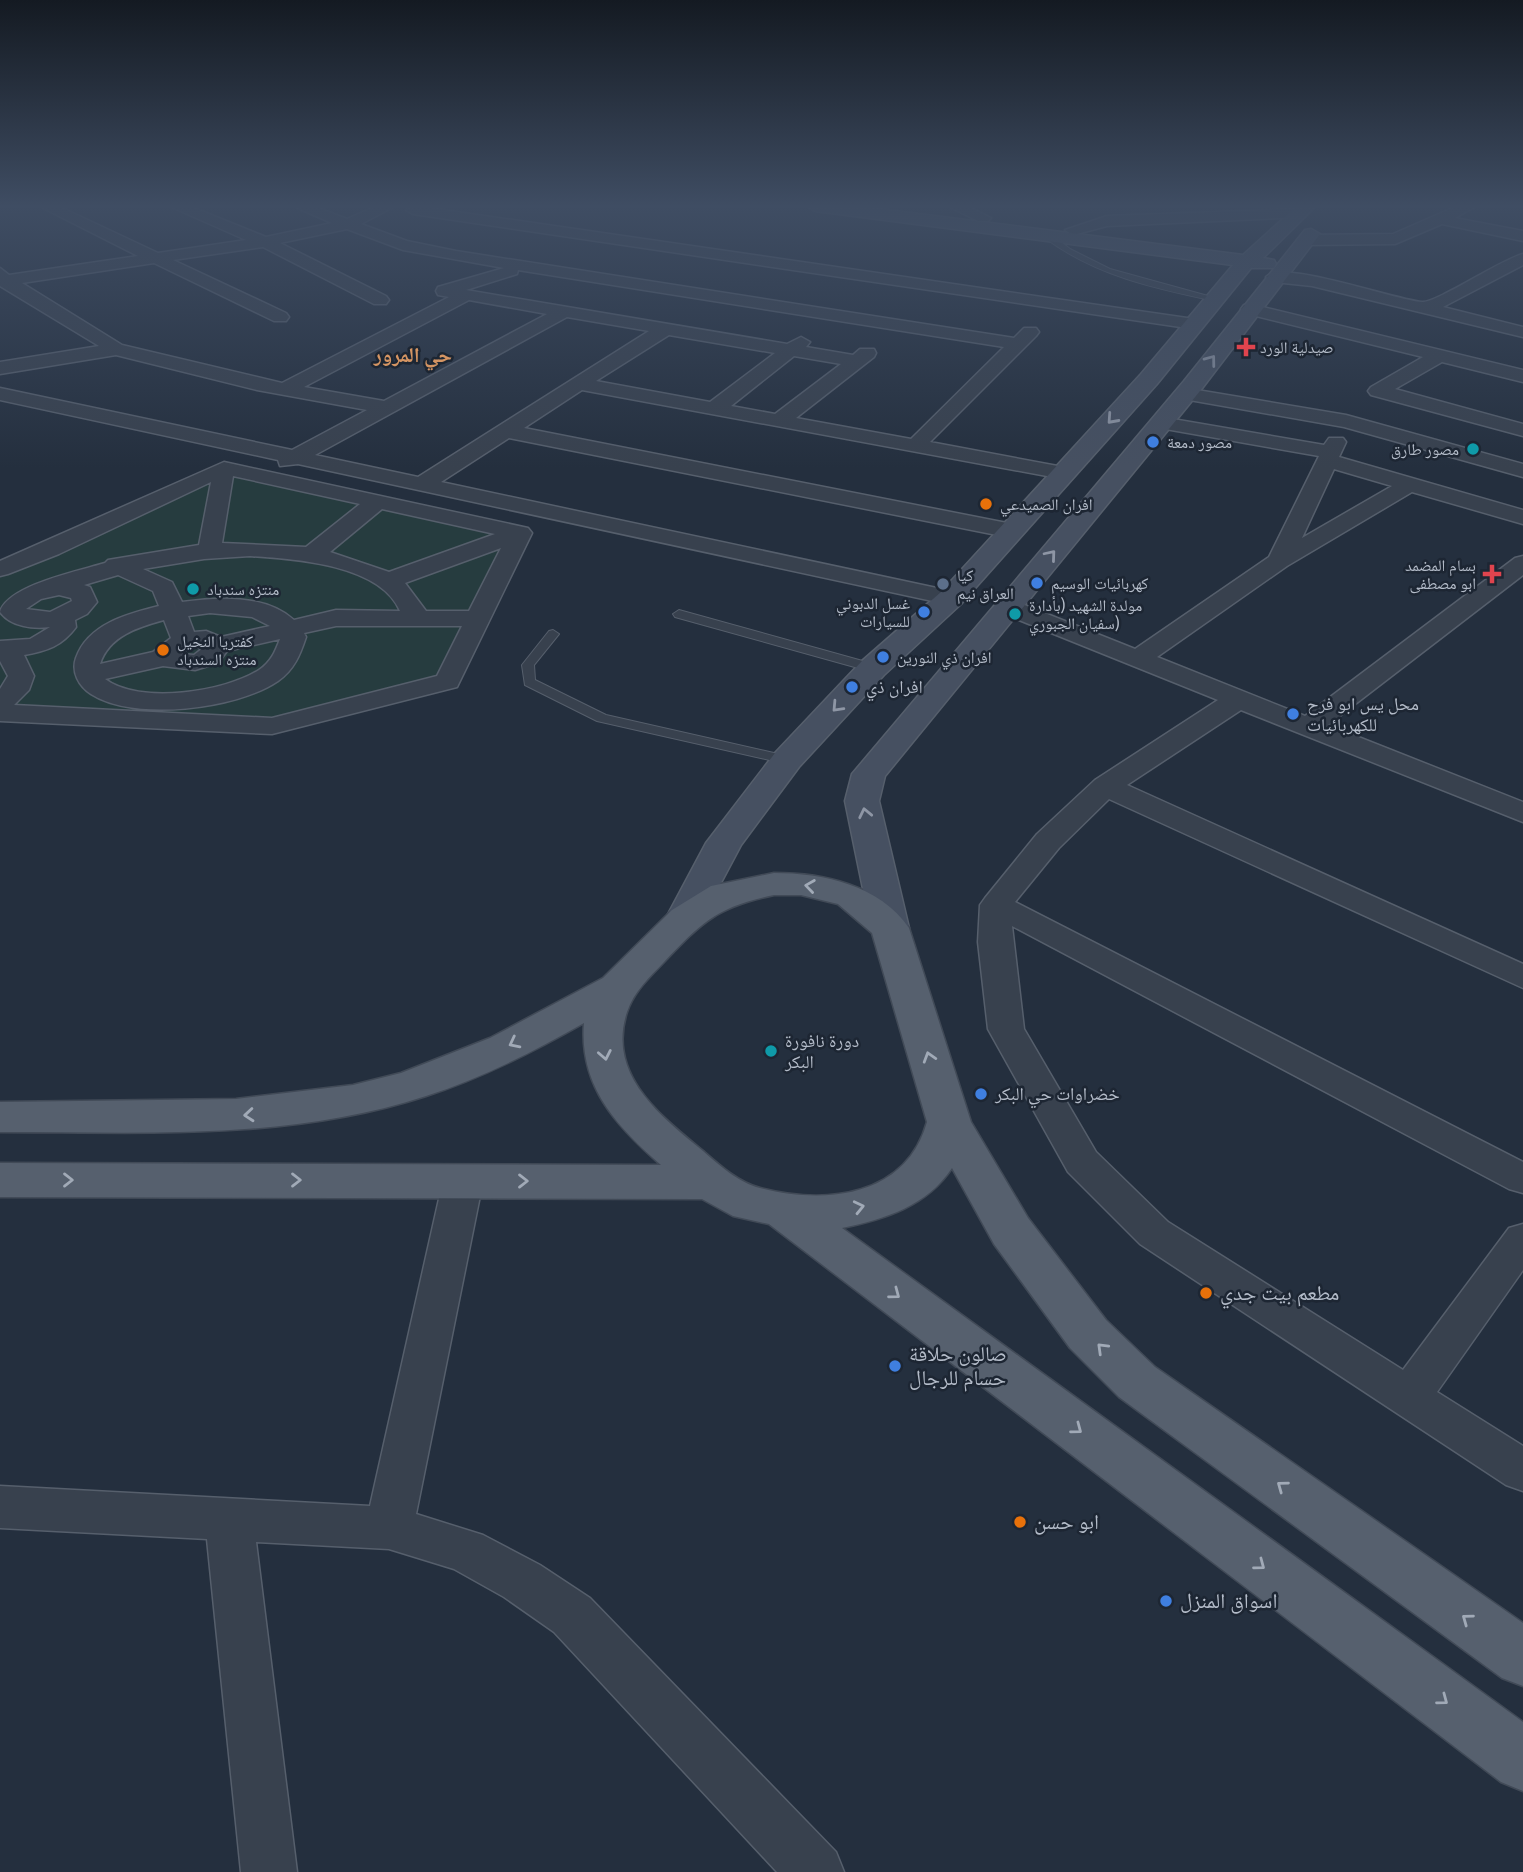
<svg xmlns="http://www.w3.org/2000/svg" width="1523" height="1872" font-family="'Fira Sans Condensed','Noto Naskh Arabic',sans-serif">
	<style>
		.green { fill: #263c3f }
		.lines { fill: none; stroke-linecap: round; stroke-linejoin: round }
		.lane-casing { stroke: #565f6c; stroke-width: 2 }
		.street-casing { stroke: #565f6c; stroke-width: 3 }
		.secondary-casing { stroke: #565f6c; stroke-width: 3 }
		.primary-casing { stroke: #414a57; stroke-width: 3 }
		.lane { fill: #38414e; fill-rule: evenodd }
		.street { fill: #38414e; fill-rule: evenodd }
		.secondary { fill: #465061; fill-rule: evenodd }
		.primary { fill: #56606e; fill-rule: evenodd }
		.oneway { stroke: #8e96a5 }
		.oneway2 { stroke: #a1aab7 }
		.health-dot { fill: #e0444e; stroke: #1d2633; stroke-width: 2.5 }
		.shop-dot { fill: #3f7fe0; stroke: #1d2633; stroke-width: 2.5 }
		.culture-dot { fill: #0f9aa8; stroke: #1d2633; stroke-width: 2.5 }
		.food-dot { fill: #e8710a; stroke: #1d2633; stroke-width: 2.5 }
		.service-dot { fill: #5c6f8a; stroke: #1d2633; stroke-width: 2.5 }
		.labels { text-anchor: middle; stroke-width: 5; stroke-linejoin: round; paint-order: stroke }
		.far-poi-label { font-size: 16px; fill: #b4bcc9; stroke: #1d2633; text-anchor: start }
		.poi-label { font-size: 18px; fill: #b4bcc9; stroke: #1d2633; text-anchor: start }
		.far-district-label { font-size: 21px; font-weight: bold; fill: #d59563; stroke: #1d2633 }
		.near-poi-label { font-size: 21px; fill: #b4bcc9; stroke: #1d2633; text-anchor: start }
	</style>
	<rect width="100%" height="100%" fill="#242f3e"/>
	<path class="green" d="M225 466 525 532 453 683 271 728 0 715V567Z"/>
	<g class="lines">
		<g class="lane-casing">
			<g id="lane">
				<path d="M1045 234H1051L1070 249 1110 269 1219 299 1215 301C1153 288 1097 276 1045 238Z"/>
				<path d="M679 610 877 665 879 668 873 672 869 671 675 617 673 614Z"/>
				<path d="M553 630 559 634 534 665 535 680 606 715 787 756 794 760 787 764 597 721 525 685 522 665 549 631Z"/>
			</g>
		</g>
		<g class="street-casing">
			<g id="street">
				<path d="M39 206H58L158 253 246 240 169 206H189L266 237 332 223 293 206H313L347 219 376 206H395L361 224 407 241 456 251 1014 338 1024 328H1036L1039 332 1036 336 930 442 1063 467 1074 473 1063 479 582 390 524 428 1012 524 1020 526 1024 531 1020 536 1012 538 509 438 441 482 960 593 963 598 960 603 951 605 298 464 280 466 278 460 0 400V388L292 450 367 410 257 390 116 355 0 374V362L99 346 0 286V268L9 275 138 256ZM347 229 403 250 504 268 438 287 436 291 438 295 449 297 282 383 122 345 22 283 154 263 274 321H286L289 317 286 313 173 260 263 247 374 304H386L389 300 386 296 280 243ZM518 270 1004 347 911 439 796 418 874 357 876 353 874 349H860L853 355 806 347 810 342 801 337 787 344 466 290 517 274ZM469 300 547 314 384 401 304 387ZM567 317 649 331 418 477 315 455ZM669 335 775 353 710 402 596 381ZM794 356 841 364 775 414 731 406Z"/>
				<path d="M416 206 1194 319 1203 324 1194 329 413 214 406 210Z"/>
				<path d="M948 206H967L991 218 988 221H978Z"/>
				<path d="M1457 206H1476L1455 218 1523 231V241L1442 224 1395 244 1305 245 1297 240 1305 235 1393 234Z"/>
				<path d="M1300 209 1305 211V217L1107 226 1073 235 1065 230 1107 216Z"/>
				<path d="M1523 254V265L1443 307 1523 327V337L1312 286 1274 282 1266 277C1282 259 1395 300 1422 302 1437 303 1500 260 1523 254Z"/>
				<path d="M1250 304 1523 370V382L1442 362 1395 389 1523 424V436L1371 395 1368 391 1371 387 1423 357 1244 313 1241 309 1244 305Z"/>
				<path d="M1185 388 1346 415 1523 464V477L1344 427 1178 398 1175 394Z"/>
				<path d="M1161 417 1324 445 1329 438H1343L1346 442 1339 457 1523 510V524L1412 492 1287 566 1157 657 1305 716 1515 558 1523 556V575L1328 725 1523 802V822L1241 710 1127 785 1523 964V988L1109 799 1059 848 1015 902 1523 1162V1193L1509 1189 1012 926 1024 1029 1096 1152 1168 1222 1403 1370 1509 1228 1523 1224V1270L1437 1392 1523 1446V1491L1506 1485 1140 1244 1068 1172 988 1029 978 942 980 905 985 898 1037 834 1095 780 1218 700 999 612 996 607 999 602H1017L1135 649 1269 557 1319 456 1154 427 1151 423ZM1334 469 1392 486 1302 538Z"/>
				<path d="M224 462 528 528 532 533 457 687 272 734 0 721V689L8 676 0 661V641L30 639 50 627C33 629 11 627 0 612 8 585 79 571 105 563L108 560 199 545 211 482 59 554 8 574 0 576V561ZM233 476 360 504 306 547 222 543ZM382 509 495 534 389 572 330 552ZM501 548 469 611H426L405 583ZM250 556C294 559 380 564 400 611L336 610 294 620C265 594 218 597 182 602L172 582 143 569 204 559ZM118 575 153 591 159 606C127 614 88 624 76 658 71 672 79 686 91 694 134 722 237 709 278 681 294 670 300 655 306 637L304 633 336 626H462L437 676 272 718 14 705 29 690 34 676 24 655C47 651 62 646 76 627L75 620 87 614 97 602 90 587 84 585ZM59 595 71 598 72 601 50 612 26 609 41 599ZM210 613 252 617 270 626 221 637 206 631 194 632 188 616ZM164 620 171 638 153 652 100 664C109 636 138 627 164 620ZM280 639C275 652 271 662 259 670 225 692 139 705 105 679L163 666 195 670 218 663 227 651ZM191 647 203 648 194 655 180 654Z"/>
				<path d="M463 1167 477 1171 483 1181 416 1514 483 1535 540 1565 590 1598 836 1852 844 1872H777L554 1632 504 1597 454 1569 389 1549 256 1542 297 1872H241L207 1539 0 1528V1486L370 1506 443 1181 449 1171Z"/>
			</g>
		</g>
		<g class="secondary-casing">
			<g id="secondary">
				<path d="M806 206H855L1243 255 1297 206H1316L1263 258 1274 260 1276 264 1274 268H1251L1157 384 961 604 884 675 799 767 741 845 698 926 685 930 672 926 666 918 706 843 775 753 862 661 941 592 1141 374 1233 265 815 211Z"/>
				<path d="M1311 229 1320 234 1200 391 885 776 879 801 909 928 904 936 890 940 876 936 871 928 845 801 852 774 1184 381 1305 230Z"/>
			</g>
		</g>
		<g class="primary-casing">
			<path id="primary" d="M774 873C823 873 880 885 909 928L971 1122 1028 1218 1106 1320 1155 1367 1523 1623V1686L1502 1678 1119 1397 1070 1348 994 1244 952 1168C927 1206 885 1219 842 1228L1523 1722V1791L1501 1782 769 1224 733 1216 702 1199 0 1197V1163L661 1165C616 1126 579 1086 584 1023 533 1052 482 1078 426 1096 289 1141 142 1132 0 1132V1102L236 1099 353 1085 401 1073 490 1038 603 978 672 910 711 886ZM774 895H801L838 904 872 933 927 1122C906 1197 826 1205 760 1188 739 1183 719 1165 703 1151 662 1117 606 1075 627 1012 634 991 649 978 664 962 703 921 717 907 774 895Z"/>
		</g>
		<use href="#lane" class="lane"/>
		<use href="#street" class="street"/>
		<use href="#secondary" class="secondary"/>
		<use href="#primary" class="primary"/>
	</g>
	<defs><path id="oneway-chevron" d="M-2-3.5L2.5 0L-2 3.5" fill="none" stroke-width="1.6" stroke-linecap="round" stroke-linejoin="round" transform="scale(1.75)"/></defs>
	<g class="oneway">
		<use href="#oneway-chevron" transform="translate(1211 360) rotate(-53)"/>
		<use href="#oneway-chevron" transform="translate(1112 419) rotate(132)"/>
		<use href="#oneway-chevron" transform="translate(1051 555) rotate(-50)"/>
		<use href="#oneway-chevron" transform="translate(837 707) rotate(133)"/>
		<use href="#oneway-chevron" transform="translate(865 813) rotate(-102)"/>
	</g>
	<g class="oneway2">
		<use href="#oneway-chevron" transform="translate(810 886) rotate(-172)"/>
		<use href="#oneway-chevron" transform="translate(514 1043) rotate(153)"/>
		<use href="#oneway-chevron" transform="translate(605 1055) rotate(79)"/>
		<use href="#oneway-chevron" transform="translate(929 1057) rotate(-107)"/>
		<use href="#oneway-chevron" transform="translate(249 1115) rotate(175)"/>
		<use href="#oneway-chevron" transform="translate(68 1180)"/>
		<use href="#oneway-chevron" transform="translate(296 1180)"/>
		<use href="#oneway-chevron" transform="translate(523 1181)"/>
		<use href="#oneway-chevron" transform="translate(859 1207) rotate(-13)"/>
		<use href="#oneway-chevron" transform="translate(895 1294) rotate(37)"/>
		<use href="#oneway-chevron" transform="translate(1102 1348) rotate(-136)"/>
		<use href="#oneway-chevron" transform="translate(1077 1429) rotate(37)"/>
		<use href="#oneway-chevron" transform="translate(1282 1486) rotate(-144)"/>
		<use href="#oneway-chevron" transform="translate(1260 1565) rotate(37)"/>
		<use href="#oneway-chevron" transform="translate(1467 1619) rotate(-144)"/>
		<use href="#oneway-chevron" transform="translate(1443 1700) rotate(37)"/>
	</g>
	<linearGradient id="sky" x2="0" y2="1"><stop stop-color="#141a22"/><stop offset="0.44" stop-color="#3f4d63"/><stop offset="1" stop-color="#3f4d63" stop-opacity="0"/></linearGradient>
	<rect width="1523" height="468" fill="url(#sky)"/>
	<g class="health-dot">
		<path d="M1242.5 336.5h7v7h7v7h-7v7h-7v-7h-7v-7h7z"/>
		<path d="M1488.5 563.5h7v7h7v7h-7v7h-7v-7h-7v-7h7z"/>
	</g>
	<g class="shop-dot">
		<circle cx="1153" cy="442" r="7"/>
		<circle cx="1037" cy="583" r="7"/>
		<circle cx="924" cy="612" r="7"/>
		<circle cx="883" cy="657" r="7"/>
		<circle cx="852" cy="687" r="7"/>
		<circle cx="1293" cy="714" r="7"/>
		<circle cx="981" cy="1094" r="7"/>
		<circle cx="895" cy="1366" r="7"/>
		<circle cx="1166" cy="1601" r="7"/>
	</g>
	<g class="culture-dot">
		<circle cx="1473" cy="449" r="7"/>
		<circle cx="193" cy="589" r="7"/>
		<circle cx="1015" cy="614" r="7"/>
		<circle cx="771" cy="1051" r="7"/>
	</g>
	<g class="food-dot">
		<circle cx="986" cy="504" r="7"/>
		<circle cx="163" cy="650" r="7"/>
		<circle cx="1206" cy="1293" r="7"/>
		<circle cx="1020" cy="1522" r="7"/>
	</g>
	<circle class="service-dot" cx="943" cy="584" r="7"/>
	<g class="labels">
		<g class="far-poi-label">
			<text x="1260" y="353">صيدلية الورد</text>
			<text x="1167" y="448">مصور دمعة</text>
			<text x="1459" y="455" text-anchor="end">مصور طارق</text>
			<text x="1000" y="510">افران الصميدعي</text>
			<text x="1476" y="571" text-anchor="end">بسام المضمد<tspan x="1476" dy="18">ابو مصطفى</tspan></text>
			<text x="957" y="581">کیا<tspan x="957" dy="18">العراق نیم</tspan></text>
			<text x="1051" y="589">كهربائيات الوسيم</text>
			<text x="207" y="595">منتزه سندباد</text>
			<text x="910" y="609" text-anchor="end">غسل الدبوني<tspan x="910" dy="18">للسيارات</tspan></text>
			<text x="1029" y="611">مولدة الشهيد (بأدارة<tspan x="1029" dy="18">سفيان الجبوري)</tspan></text>
			<text x="177" y="647">كفتريا النخيل<tspan x="177" dy="18">منتزه السندباد</tspan></text>
			<text x="897" y="663">افران ذي النورين</text>
		</g>
		<g class="poi-label">
			<text x="866" y="693">افران ذي</text>
			<text x="1307" y="710">محل يس ابو فرح<tspan x="1307" dy="21">للكهربائيات</tspan></text>
			<text x="785" y="1047">دورة نافورة<tspan x="785" dy="21">البكر</tspan></text>
			<text x="995" y="1100">خضراوات حي البكر</text>
		</g>
		<g class="far-district-label">
			<text x="413" y="362">حي المرور</text>
		</g>
		<g class="near-poi-label">
			<text x="1220" y="1300">مطعم بيت جدي</text>
			<text x="909" y="1361">صالون حلاقة<tspan x="909" dy="24">حسام للرجال</tspan></text>
			<text x="1034" y="1529">ابو حسن</text>
			<text x="1180" y="1608">اسواق المنزل</text>
		</g>
	</g>
</svg>
